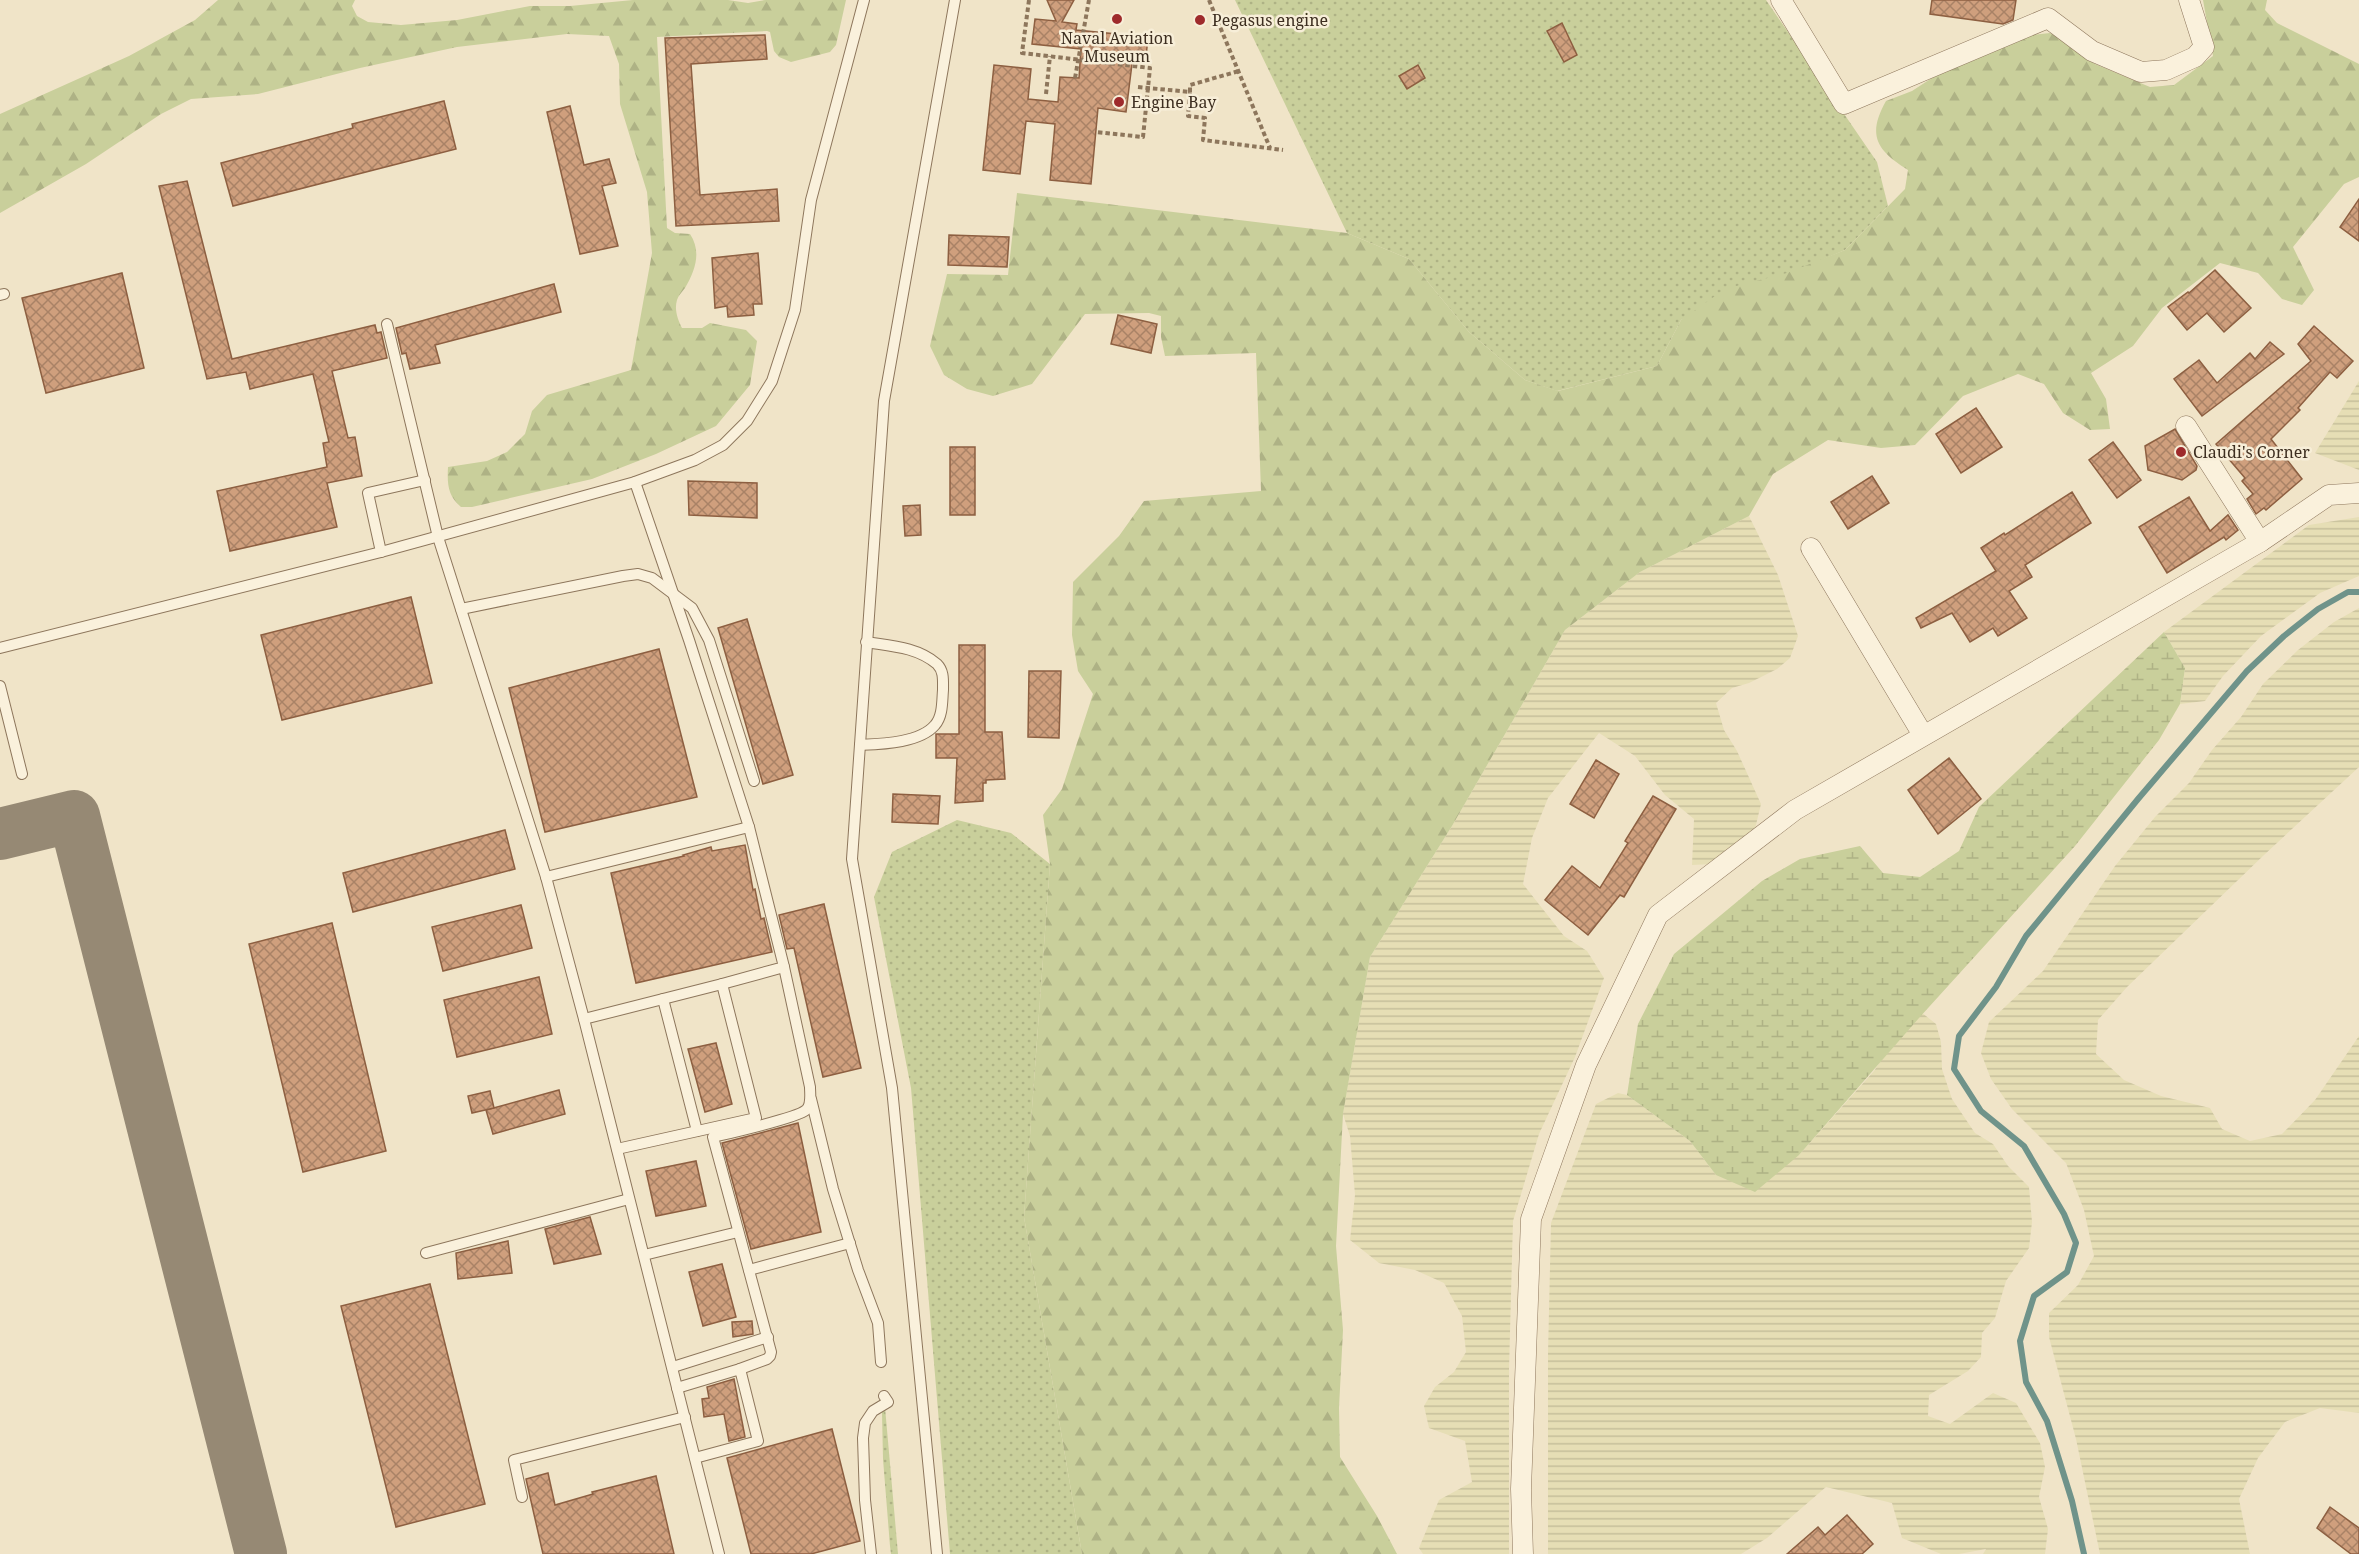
<svg xmlns="http://www.w3.org/2000/svg" width="2359" height="1554" font-family="'Noto Serif',serif">
	<style>
		.farmland { fill: url(#farmland-rules) }
		.grass { fill: url(#grass-dots) }
		.forest { fill: url(#forest-firs) }
		.wetland { fill: url(#wetland-marsh) }
		.lines { fill: none; stroke-linecap: round; stroke-linejoin: round }
		.stream { stroke: #6f938a; stroke-width: 6 }
		.taxiway { stroke: #968974; stroke-width: 52 }
		.building { fill: url(#building-cross-hatch); stroke: #8d5f41; stroke-width: 1.5 }
		.service-casing { stroke: #8d765c; stroke-width: 12 }
		.minor-casing { stroke: #8d765c; stroke-width: 21 }
		.path { stroke: #8d765c; stroke-width: 4; stroke-dasharray: 4.5 3; stroke-linecap: butt }
		.service { stroke: #faf1dc; stroke-width: 10 }
		.minor { stroke: #faf1dc; stroke-width: 20 }
		.poi-dot { fill: #9e2a2b; stroke: #f7eed8; stroke-width: 2 }
		.labels { text-anchor: middle; stroke-width: 5; stroke-linejoin: round; paint-order: stroke }
		.poi-label { font-size: 16px; fill: #3d2e20; stroke: #f7eed8; text-anchor: start }
	</style>
	<defs>
		<pattern id="farmland-rules" width="6" height="5" patternUnits="userSpaceOnUse" patternTransform="scale(1.5)"><rect width="6" height="5" fill="#e6deb5"/><path d="M0 2.5h6" fill="none" stroke="#c6bf9b"/></pattern>
		<pattern id="grass-dots" width="8" height="8" patternUnits="userSpaceOnUse" patternTransform="scale(1.5)"><rect width="8" height="8" fill="#c9cf9b"/><path d="M2 2h.1M6 6h.1" fill="none" stroke="#aeb285" stroke-width="1.8" stroke-linecap="round"/></pattern>
		<pattern id="forest-firs" width="22" height="20" patternUnits="userSpaceOnUse" patternTransform="scale(1.5)"><rect width="22" height="20" fill="#c9cf9b"/><path d="M5 1l3.5 6h-7zM16 11l3.5 6h-7z" fill="#aeb285"/></pattern>
		<pattern id="wetland-marsh" width="20" height="14" patternUnits="userSpaceOnUse" patternTransform="scale(1.5)"><rect width="20" height="14" fill="#c9cf9b"/><path d="M1 5h8M5 5V1M11 12h8M15 12V8" fill="none" stroke="#aeb285"/></pattern>
		<pattern id="building-cross-hatch" width="8" height="8" patternUnits="userSpaceOnUse" patternTransform="scale(1.5)"><rect width="8" height="8" fill="#cf9f7d"/><path d="M0 0l8 8M0 8l8-8" fill="none" stroke="#a98266"/></pattern>
	</defs>
	<rect width="100%" height="100%" fill="#f0e4c8"/>
	<g class="farmland">
		<path d="M2359 381V470L2315 453Z"/>
		<path d="M1749 516 1778 575 1798 636 1790 658 1777 669 1749 683 1732 688 1716 703 1724 730 1737 751 1761 804 1754 833 1713 864 1692 865 1694 819 1665 795 1635 756 1599 733 1548 798 1532 838 1523 884 1564 936 1587 951 1604 978 1575 1057 1539 1134 1513 1221 1509 1370V1554H1423L1419 1548 1439 1500 1472 1482 1465 1441 1429 1428 1424 1406 1435 1387 1454 1372 1466 1352 1462 1316 1444 1283 1415 1270 1379 1263 1350 1240 1355 1195 1350 1136 1343 1114 1370 957 1452 826 1565 630 1640 572Z"/>
		<path d="M2359 517V576L2320 593 2261 636 2223 676 2205 701 2180 704 2185 668 2164 632 2309 525Z"/>
		<path d="M2359 608V767L2264 855 2127 987 2098 1020 2096 1054 2124 1080 2161 1096 2210 1108 2222 1129 2250 1141 2282 1134 2315 1100 2359 1036V1413L2320 1408 2285 1422 2258 1458 2239 1499 2250 1554H2100L2076 1439 2049 1337V1313L2078 1285 2094 1256 2084 1210 2066 1163 2012 1109 1991 1079 1981 1053 1989 1022 2043 971 2115 866 2155 817 2189 783 2212 750 2241 717 2263 684 2298 650 2334 622Z"/>
		<path d="M1916 1008 1936 1024 1941 1042 1942 1069 1952 1099 1975 1133 1993 1144 2008 1166 2029 1187 2032 1222 2029 1248 2006 1281 1995 1318 1982 1333 1981 1357 1968 1371 1929 1395 1928 1416 1950 1424 1993 1393 2016 1403 2040 1443 2045 1467 2039 1497 2048 1529 2045 1554H1983L1986 1549 1959 1554H1941L1902 1538 1892 1503 1826 1487 1767 1538 1741 1554H1548V1354L1551 1223 1596 1104 1618 1093 1627 1095 1690 1141 1716 1175 1799 1155 1874 1071Z"/>
	</g>
	<g class="grass">
		<path d="M1235 0H1766L1877 162 1888 206 1845 250 1681 320 1657 366 1557 391 1525 380 1469 332 1409 259 1347 233Z"/>
		<path d="M957 820 1011 833 1050 864 1024 1217 1082 1554H950L911 1088 874 897 892 852Z"/>
		<path d="M884 1396 898 1554H891L890 1546 883 1459 882 1413Z"/>
	</g>
	<g class="forest">
		<path d="M218 0H355L352 6 357 16 368 22 401 25 457 20 530 6H570L633 0H728L748 3 765 0H846L836 45 830 52 791 62 779 57 774 51 770 32 767 31 657 37 667 228 675 233 690 234C702 252 695 271 685 288 682 292 678 296 677 300 674 310 678 320 682 328H702L710 323 746 330 757 341 750 385 716 426 656 454 592 479 472 507H461C448 496 447 484 448 467L487 461 507 452 525 434 532 411 547 395 631 370 652 253 647 192 620 104 619 64 609 36 567 34 457 47 360 68 258 94 191 99 161 114 86 164 0 213V114L129 56 195 20Z"/>
		<path d="M2203 0H2267L2265 10 2277 23 2359 64V177L2344 184 2293 247 2314 290 2302 305 2282 299 2258 273 2220 263 2162 308 2133 346 2091 373 2106 399 2110 429 2090 430 2063 413 2044 384 2018 374 1963 396 1915 445 1881 448 1828 440 1773 474 1749 516 1640 572 1565 630 1452 826 1370 957 1343 1114 1336 1246 1343 1330 1339 1408 1340 1457 1377 1516 1397 1554H1082L1024 1217 1050 864 1043 815 1062 789 1093 694 1078 671 1072 635 1073 582 1119 536 1144 501 1261 491 1256 353 1165 356 1161 337V316L1149 313 1085 314 1032 384 993 396 967 389 944 375 930 346 947 274 1008 275 1017 193 1347 233 1409 259 1469 332 1525 380 1558 391 1657 366 1681 320 1725 289 1787 273 1845 250 1905 189 1908 170C1876 150 1867 135 1886 101L1912 91 1935 76 2015 37 2050 33 2071 44 2095 64 2150 87 2174 85 2213 56Z"/>
	</g>
	<path class="wetland" d="M2164 632 2185 668 2180 704 2159 740 2075 846 1919 1018 1799 1155 1755 1192 1716 1175 1690 1141 1627 1095 1638 1024 1674 954 1762 881 1800 859 1860 846 1883 873 1920 877 1959 851 1979 807Z"/>
	<g class="lines">
		<path class="stream" d="M2084 1554 2072 1501 2047 1421 2026 1382 2020 1341 2034 1296 2067 1272 2076 1243 2064 1214 2024 1146 1981 1111 1954 1069 1959 1036 1996 987 2026 936 2138 799 2247 671 2284 636 2318 609 2348 592H2359"/>
		<path class="taxiway" d="M0 834 74 816 261 1554"/>
	</g>
	<g class="building">
		<path d="M1047 0H1074L1062 22 1077 24 1076 30 1148 37 1146 57 1133 56 1126 112 1098 108 1091 184 1050 180 1055 124 1026 121 1020 174 983 170 994 65 1031 69 1028 99 1058 102 1060 77 1079 78 1081 49 1032 44 1035 19 1056 21Z"/>
		<path d="M1932 0H2016L2013 20 2003 24 1930 14Z"/>
		<path d="M1562 23 1577 55 1564 62 1547 31Z"/>
		<path d="M765 35 767 59 691 64 700 195 777 189 779 221 676 226 665 38Z"/>
		<path d="M1418 65 1425 78 1407 89 1399 76Z"/>
		<path d="M444 101 456 149 233 206 221 163 353 128 352 124Z"/>
		<path d="M570 106 584 165 609 159 616 183 602 186 618 246 580 254 547 112Z"/>
		<path d="M187 181 232 359 375 325 377 333 381 332 387 358 332 371 348 438 355 437 362 476 327 483 337 527 230 551 217 491 327 467 323 443 329 442 313 374 250 389 246 372 207 379 159 186Z"/>
		<path d="M2359 199V241L2340 227Z"/>
		<path d="M949 235 1009 237 1007 267 948 265Z"/>
		<path d="M758 253 762 304H753L754 315 728 317 727 306 715 308 712 258Z"/>
		<path d="M2215 270 2251 308 2224 332 2207 313 2187 330 2168 307 2188 292 2189 293Z"/>
		<path d="M122 273 144 368 46 393 22 298Z"/>
		<path d="M554 284 561 312 435 345 440 363 410 369 406 353 402 354 396 328Z"/>
		<path d="M1118 315 1157 324 1151 353 1111 344Z"/>
		<path d="M2314 326 2353 361 2337 378 2330 372 2298 408 2300 410 2271 439 2302 479 2266 510 2264 508 2256 514 2247 499 2253 494 2242 481 2245 478 2216 444 2311 361 2298 344Z"/>
		<path d="M2270 342 2284 354 2202 416 2174 379 2199 360 2217 383 2250 353 2255 359Z"/>
		<path d="M1976 408 2002 447 1961 473 1936 434Z"/>
		<path d="M2175 429 2197 466 2196 470 2182 480 2148 470 2145 446Z"/>
		<path d="M2113 442 2141 480 2117 498 2089 460Z"/>
		<rect x="950" y="447" width="25" height="68"/>
		<path d="M1872 476 1889 503 1848 529 1831 502Z"/>
		<path d="M688 481 757 483V518L689 515Z"/>
		<path d="M2072 492 2091 523 2025 565 2032 577 2009 591 2027 618 1998 636 1993 628 1970 642 1952 613 1921 628 1916 618 1996 571 1981 548 2004 533 2005 535Z"/>
		<path d="M2189 497 2210 531 2228 515 2238 530 2226 540 2224 537 2167 573 2139 527Z"/>
		<path d="M920 505 921 535 905 536 903 506Z"/>
		<path d="M411 597 432 683 282 720 261 635Z"/>
		<path d="M747 619 793 775 763 784 718 628Z"/>
		<path d="M959 645H985V732H1002L1005 779 986 780V783H983V801L955 803 957 758H936V734H959Z"/>
		<path d="M659 649 697 797 545 832 509 688Z"/>
		<path d="M1029 671H1061L1059 738 1028 737Z"/>
		<path d="M1949 758 1981 799 1938 834 1908 790Z"/>
		<path d="M1596 760 1619 774 1594 818 1570 804Z"/>
		<path d="M893 794 940 796 938 824 892 822Z"/>
		<path d="M1653 796 1676 809 1624 897 1620 895 1588 935 1545 900 1572 866 1600 888 1628 843 1625 841Z"/>
		<path d="M505 830 515 869 353 912 343 873Z"/>
		<path d="M745 845 753 890 755 889 761 919 764 918 772 952 636 983 611 873 684 856 683 855 711 847 712 851Z"/>
		<path d="M824 904 861 1068 823 1077 794 948 787 949 779 915Z"/>
		<path d="M521 905 532 948 443 971 432 927Z"/>
		<path d="M332 923 386 1151 303 1172 249 944Z"/>
		<path d="M539 977 552 1034 457 1057 444 1000Z"/>
		<path d="M716 1043 732 1104 705 1112 688 1049Z"/>
		<path d="M559 1090 565 1114 493 1134 486 1110Z"/>
		<path d="M490 1091 494 1108 472 1113 468 1096Z"/>
		<path d="M798 1123 821 1232 751 1249 722 1143Z"/>
		<path d="M696 1161 706 1206 656 1216 646 1171Z"/>
		<path d="M590 1217 601 1254 554 1264 545 1229Z"/>
		<path d="M508 1241 512 1273 458 1279 456 1253Z"/>
		<path d="M722 1264 736 1317 703 1326 689 1272Z"/>
		<path d="M430 1284 485 1504 396 1527 341 1306Z"/>
		<path d="M752 1321 753 1334 733 1337 732 1322Z"/>
		<path d="M734 1379 745 1437 729 1441 724 1414 704 1417 702 1399 709 1398 707 1387Z"/>
		<path d="M832 1429 860 1541 811 1554H751L727 1458Z"/>
		<path d="M548 1473 555 1505 593 1494 592 1492 656 1476 674 1554H543L526 1479Z"/>
		<path d="M2330 1507 2359 1528V1554H2351L2317 1528Z"/>
		<path d="M1847 1515 1873 1544 1862 1554H1787L1818 1527 1825 1535Z"/>
	</g>
	<g class="lines">
		<g class="service-casing">
			<g id="service">
				<path d="M0 295 4 294"/>
				<path d="M387 324 438 537 546 877 584 1019 719 1554"/>
				<path d="M635 482 689 640 749 827"/>
				<path d="M381 552 368 493 425 480"/>
				<path d="M461 609 623 576 638 574 652 578 692 608 709 640 754 781"/>
				<path d="M0 648 381 552 635 482 695 460 723 445 747 421 772 381 795 310 811 200 864 0"/>
				<path d="M0 686 22 774"/>
				<path d="M860 745C881 744 920 743 935 725 943 716 942 701 943 690 943 680 944 671 937 664 917 647 891 646 866 642"/>
				<path d="M546 877 749 827 784 967 722 984"/>
				<path d="M663 999 697 1131"/>
				<path d="M584 1019 722 984 756 1118 617 1149"/>
				<path d="M811 1099 833 1189 858 1270 878 1323 881 1362"/>
				<path d="M426 1253 629 1199"/>
				<path d="M644 1255 738 1232"/>
				<path d="M749 1270 850 1243"/>
				<path d="M673 1367 768 1337"/>
				<path d="M740 1369 767 1359 770 1356 771 1352 713 1137C730 1133 797 1118 806 1110 812 1105 810 1094 810 1087L784 967"/>
				<path d="M677 1388 740 1369 758 1441 695 1458"/>
				<path d="M522 1497 514 1460 685 1417"/>
				<path d="M871 1554 865 1500 863 1438 865 1423 873 1411 888 1402 884 1396"/>
				<path d="M937 1554 892 1088 852 859 884 401 955 0"/>
			</g>
		</g>
		<g class="minor-casing">
			<g id="minor">
				<path d="M1781 0 1844 104 2048 18 2092 51 2141 72 2166 70 2195 57 2204 47 2189 0"/>
				<path d="M2186 426 2260 542"/>
				<path d="M1811 548 1923 735"/>
				<path d="M1523 1554 1521 1489 1531 1219 1586 1065 1658 915 1795 810 2260 542 2329 495 2359 493"/>
			</g>
		</g>
		<g class="path">
			<path d="M1029 0 1022 53 1150 68 1143 137 1096 132"/>
			<path d="M1209 0 1270 148"/>
			<path d="M1075 78 1089 0"/>
			<path d="M1138 87 1190 92 1188 116 1205 118 1203 140 1283 150"/>
			<path d="M1190 92V85L1239 71"/>
			<path d="M1046 94 1050 56"/>
		</g>
		<use href="#service" class="service"/>
		<use href="#minor" class="minor"/>
	</g>
	<g class="poi-dot">
		<circle cx="1117" cy="19" r="6"/>
		<circle cx="1200" cy="20" r="6"/>
		<circle cx="1119" cy="102" r="6"/>
		<circle cx="2181" cy="452" r="6"/>
	</g>
	<g class="labels">
		<g class="poi-label">
			<text x="1212" y="26">Pegasus engine</text>
			<text x="1117" y="44" text-anchor="middle">Naval Aviation<tspan x="1117" dy="18">Museum</tspan></text>
			<text x="1131" y="108">Engine Bay</text>
			<text x="2193" y="458">Claudi's Corner</text>
		</g>
	</g>
</svg>
